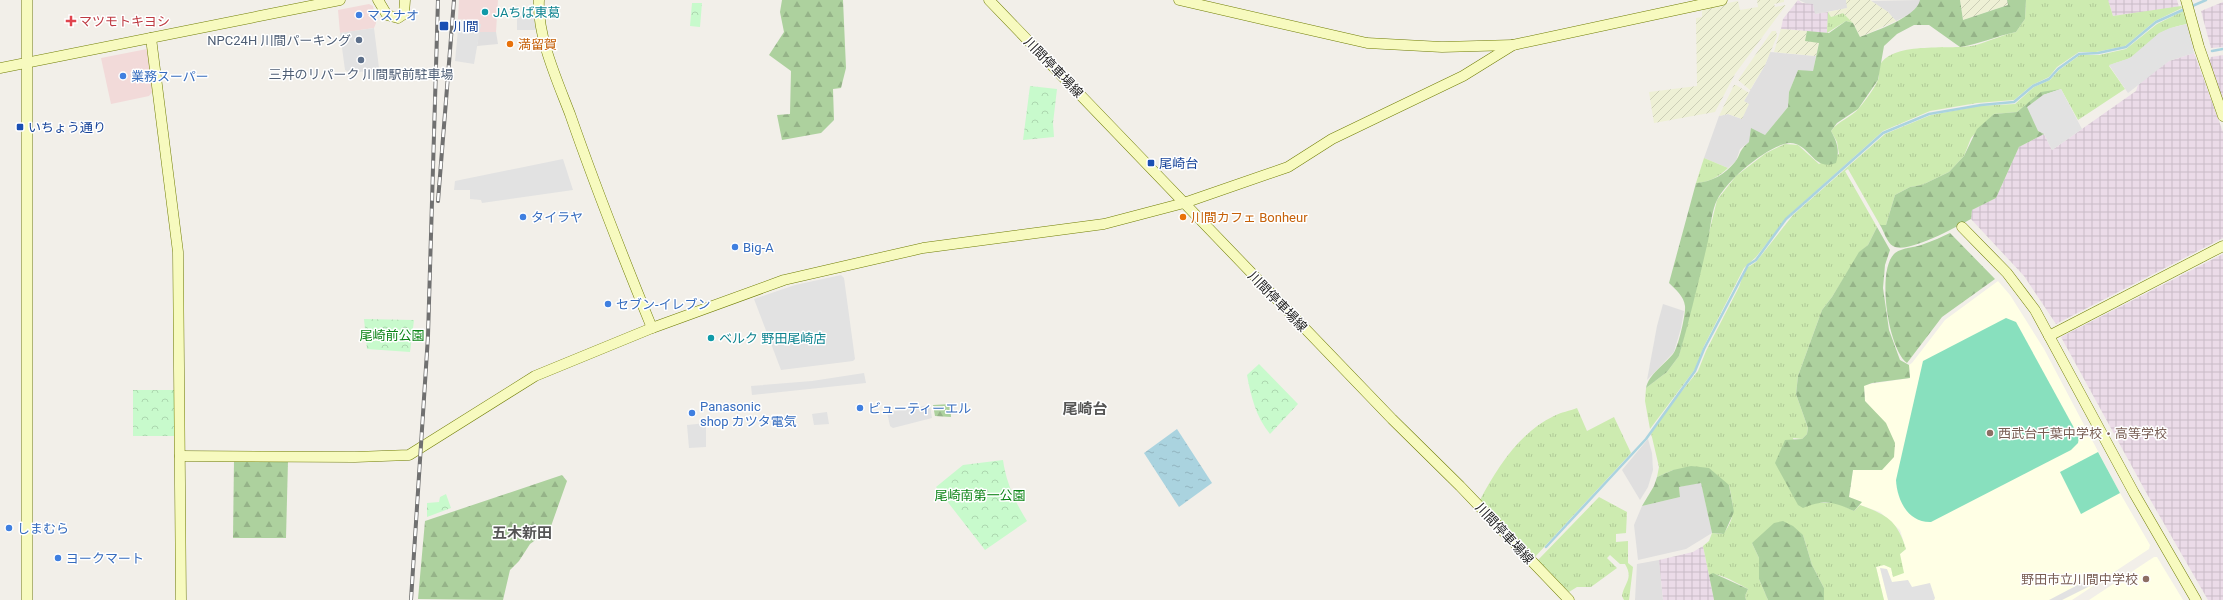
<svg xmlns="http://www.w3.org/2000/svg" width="2223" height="600" font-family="Roboto,'Noto Sans JP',sans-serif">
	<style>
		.residential { fill: #e0dfdf }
		.commercial { fill: #f2dad9 }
		.industrial { fill: url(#industrial-grid) }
		.education { fill: #ffffe5 }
		.farmland { fill: url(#farmland-furrows) }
		.grass { fill: url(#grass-tufts) }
		.forest { fill: url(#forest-firs) }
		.park { fill: url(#park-crowns) }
		.pitch { fill: #88e0be }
		.parking { fill: #e2e2e2 }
		.water { fill: url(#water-ripples) }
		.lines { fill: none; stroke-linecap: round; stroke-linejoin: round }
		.stream { stroke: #aad3df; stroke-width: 2.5 }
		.secondary-casing { stroke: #707d05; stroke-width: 11 }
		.secondary { stroke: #f7fabf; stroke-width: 10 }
		.rail-casing { stroke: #707070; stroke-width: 4 }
		.rail { stroke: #fff; stroke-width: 2.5; stroke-dasharray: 8; stroke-linecap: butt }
		.culture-dot { fill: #0f9aa8; stroke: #fff; stroke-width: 1.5 }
		.shop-dot { fill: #3f7fe0; stroke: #fff; stroke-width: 1.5 }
		.health-dot { fill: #e0444e; stroke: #fff; stroke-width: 1.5 }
		.transit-dot { fill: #1a4fb4; stroke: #fff; stroke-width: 1.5 }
		.service-dot { fill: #5c6f8a; stroke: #fff; stroke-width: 1.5 }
		.food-dot { fill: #e8710a; stroke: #fff; stroke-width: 1.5 }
		.education-dot { fill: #8d6e63; stroke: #fff; stroke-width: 1.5 }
		.labels { text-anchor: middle; stroke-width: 3; stroke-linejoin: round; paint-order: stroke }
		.culture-label { font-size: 13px; fill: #0d838f; stroke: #fff; text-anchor: start }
		.shop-label { font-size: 13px; fill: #366cbe; stroke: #fff; text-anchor: start }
		.health-label { font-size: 13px; fill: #be3a42; stroke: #fff; text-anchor: start }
		.transit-label { font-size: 13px; fill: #164399; stroke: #fff; text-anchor: start }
		.service-label { font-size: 13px; fill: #4e5e75; stroke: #fff; text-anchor: end }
		.food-label { font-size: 13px; fill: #c56008; stroke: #fff; text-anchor: start }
		.street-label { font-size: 13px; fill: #222; stroke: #fff }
		.park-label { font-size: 13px; fill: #0c8416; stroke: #fff }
		.education-label { font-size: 13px; fill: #785e54; stroke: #fff; text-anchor: start }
		.quarter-label { font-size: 15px; font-weight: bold; fill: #555; stroke: #fff }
	</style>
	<defs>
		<pattern id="industrial-grid" width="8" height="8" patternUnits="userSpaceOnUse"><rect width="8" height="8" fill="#ebdbe8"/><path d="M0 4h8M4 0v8" fill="none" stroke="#c9bcc7"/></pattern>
		<pattern id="farmland-furrows" width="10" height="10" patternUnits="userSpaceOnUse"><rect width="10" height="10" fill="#eef0d5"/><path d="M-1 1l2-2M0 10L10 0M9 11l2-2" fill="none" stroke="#ccceb7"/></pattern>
		<pattern id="grass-tufts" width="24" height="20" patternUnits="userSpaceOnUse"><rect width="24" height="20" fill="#cdebb0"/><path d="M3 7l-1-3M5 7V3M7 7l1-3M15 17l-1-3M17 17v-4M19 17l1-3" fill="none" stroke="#b0c997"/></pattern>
		<pattern id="forest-firs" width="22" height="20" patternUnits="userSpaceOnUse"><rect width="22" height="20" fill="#add19e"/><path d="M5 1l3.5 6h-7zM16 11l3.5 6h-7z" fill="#95b388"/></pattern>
		<pattern id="park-crowns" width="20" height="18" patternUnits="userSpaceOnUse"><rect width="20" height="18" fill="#c8facc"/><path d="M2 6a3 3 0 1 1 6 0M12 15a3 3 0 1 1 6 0" fill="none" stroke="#acd6af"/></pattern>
		<pattern id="water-ripples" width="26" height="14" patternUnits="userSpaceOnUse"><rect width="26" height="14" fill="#aad3df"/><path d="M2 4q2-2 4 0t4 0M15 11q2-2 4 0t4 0" fill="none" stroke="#92b5bf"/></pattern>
	</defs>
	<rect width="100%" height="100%" fill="#f2efe9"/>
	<g class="residential">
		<path d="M1799 0H1846L1848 8 1815 14 1809 5Z"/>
		<path d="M1920 0V5L1912 13 1896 21 1888 12 1870 1Z"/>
		<path d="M479 32H496L498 44 477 46Z"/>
		<path d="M1770 52 1816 56 1813 72 1798 70 1789 92 1788 107 1765 135 1749 142 1740 149 1736 161 1728 168 1704 158 1719 116 1728 114 1742 119 1744 101 1765 65Z"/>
		<path d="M1663 304 1684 311 1681 328 1674 352 1647 380 1657 326Z"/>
		<path d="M1648 439 1652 453 1653 470 1648 487 1640 500 1622 470Z"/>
		<path d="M1701 482 1712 533 1686 549 1638 560 1634 525 1642 506 1680 497 1679 487Z"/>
		<path d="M1659 560 1663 600H1635L1637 564Z"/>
	</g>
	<g class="commercial">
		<path d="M459 0H498L496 32H479L481 24H475L476 21 458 19Z"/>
		<path d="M369 4 373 6 376 23 374 28 340 33 338 10Z"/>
		<path d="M147 49 153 91 149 96 111 104 101 58Z"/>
	</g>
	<g class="industrial">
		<path d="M1798 0 1802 3 1813 4 1815 14 1828 12 1827 33 1781 29 1783 19Z"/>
		<path d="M2108 0H2177L2179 7 2113 16Z"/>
		<path d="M2223 2V47L2211 48 2201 11Z"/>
		<path d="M2194 53 2223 132V238L2056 324 2024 276 1971 219 1972 210 1996 198 2019 147 2044 134 2052 150 2136 91 2138 85 2152 73 2169 61Z"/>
		<path d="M2223 55V101L2209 61 2211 57Z"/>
		<path d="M2223 254V600H2208L2147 494 2061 337Z"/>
		<path d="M1703 546 1714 600H1663L1659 560 1693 552Z"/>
	</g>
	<g class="education">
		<path d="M1998 281 2010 295 2044 349 2120 493 2150 545 2149 549 2072 600H1884L1876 567 1884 565 1891 568 1893 577 1900 554 1906 549 1900 530 1880 512 1860 505 1861 502 1849 497 1853 470H1882L1874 411 1865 401 1864 385 1910 378 1909 365 1912 363 1945 320Z"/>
		<path d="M2154 557H2157L2183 600H2089Z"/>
	</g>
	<g class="farmland">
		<path d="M1757 0H1784V2L1774 4 1775 7 1786 5 1735 74 1715 112 1654 123 1649 92 1697 86 1696 18 1702 17V8L1738 1 1740 10 1758 7Z"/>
		<path d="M1846 0H1870L1888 12 1896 21 1860 37 1853 23 1843 13 1831 17 1828 12 1847 8Z"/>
		<path d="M1960 0H2007L2008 5 1963 20Z"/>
		<path d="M1781 29 1807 31 1806 41 1819 42 1816 56 1774 52Z"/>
		<path d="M1772 31H1776L1777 36 1765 65 1750 90 1738 80Z"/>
		<path d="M1734 85H1736L1749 93 1744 101 1749 104 1742 119 1728 114 1719 116Z"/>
	</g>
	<g class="grass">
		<path d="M2026 0H2108L2113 16 2181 6 2182 8 2155 21 2125 46 2096 52H2079L2057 67 2049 77 2032 85 2014 100 1977 103 1930 111 1883 131 1789 215 1756 257 1744 268 1704 346 1695 369 1650 429 1645 401 1646 388 1667 372 1679 356 1717 200 1736 176 1766 153 1785 144 1798 145 1819 164 1839 154 1837 142 1831 131C1839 120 1851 118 1859 108 1865 101 1874 89 1878 80 1880 76 1878 70 1880 65 1894 40 1952 51 1976 45 1989 41 2002 35 2016 32L2025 19Z"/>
		<path d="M2183 11 2187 24C2152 31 2156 42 2130 58 2124 61 2116 62 2109 66L2125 89 2078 120 2061 89 2041 93 2017 112 1994 114 1971 138 1964 156 1949 172 1922 185 1910 187 1895 195 1886 225H1880L1848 169 1845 171 1877 227 1868 245 1860 252 1832 297 1822 310 1798 376 1796 394 1808 428 1807 434 1802 439 1793 438 1816 503H1838L1854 511 1860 505C1887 515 1897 520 1906 549L1900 554 1904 573 1893 577 1891 568 1884 565 1876 567 1884 600H1824V588L1812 565 1803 535 1752 543 1759 558V579L1768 600H1746L1745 596 1748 589C1738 584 1718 571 1709 575L1703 546 1709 541 1712 533 1723 534C1737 517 1733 505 1729 485L1673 470 1657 477 1659 467 1651 433 1673 402 1698 371 1706 351 1739 287 1745 269 1756 262 1793 215 1885 134 1931 115 1979 106 2015 104 2034 87 2050 80 2059 70 2080 55H2099L2126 49 2157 24Z"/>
		<path d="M1828 12 1831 17 1843 13 1853 23 1846 21 1827 33Z"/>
		<path d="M1704 158 1728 168C1718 177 1710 182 1696 183Z"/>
		<path d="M1577 408 1587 431 1614 417 1631 453 1534 558 1480 500C1497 468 1520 432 1554 416 1561 412 1570 411 1577 408Z"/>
		<path d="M1599 497 1627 512 1626 533 1616 534V542L1628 541V563L1633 567 1629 600H1624L1622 596C1624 583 1634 579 1625 564H1620L1610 555 1607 558 1617 568 1591 587H1577L1569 592 1538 560Z"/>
	</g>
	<g class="forest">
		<path d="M782 0H843L846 68 841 88 833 89 834 120 821 133 782 140 777 115 790 114 791 71 769 55 784 32 780 12Z"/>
		<path d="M1920 0H1960L1963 20 2008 5 2007 0H2026L2025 19 2016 32C1997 36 1979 44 1960 47L1929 25H1914L1897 34 1884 46 1878 80 1858 109 1837 123 1831 131C1837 142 1840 150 1836 163 1811 173 1809 137 1784 144 1762 151 1728 179 1717 200 1712 209 1710 230 1708 241 1699 280 1690 318 1679 356L1667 372 1646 388C1649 374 1664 365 1673 354 1678 348 1686 314 1685 306 1684 296 1675 289 1669 283L1696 183C1712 182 1725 174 1735 162 1741 155 1738 151 1749 142L1751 128 1765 135 1788 107 1789 92 1798 70 1813 71 1819 43 1805 41 1807 31 1829 33 1846 21 1853 23 1860 37C1875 31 1917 17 1920 0Z"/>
		<path d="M2061 89 2043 95 2044 134 2019 147 1996 198 1972 210 1971 219C1958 226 1906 255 1893 246 1887 243 1884 231 1880 225H1886L1895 195 1910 187 1922 185 1949 172 1964 156 1977 129 1994 114 2017 112 2041 92Z"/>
		<path d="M1877 227 1890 250 1885 265 1883 288 1889 330 1900 360 1909 365 1910 378 1872 383 1864 386 1865 401 1886 423 1895 443 1894 457 1882 470H1853L1849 497 1862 502 1854 511C1833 502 1826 499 1803 508L1798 505 1775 463 1785 440 1802 439 1807 434 1808 428 1796 394 1798 376 1822 310 1832 297 1859 252 1868 245Z"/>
		<path d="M1950 233 1995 279 1942 317 1907 363C1888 349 1876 269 1895 253 1903 247 1915 248 1924 244 1933 241 1941 237 1950 233Z"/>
		<path d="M950 404 951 417 935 416 933 405Z"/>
		<path d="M234 460 288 461 286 538H233Z"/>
		<path d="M1691 466 1709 468 1729 485 1734 512 1724 534 1712 533 1701 483 1679 487 1680 497 1642 506 1654 486 1657 477 1673 470Z"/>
		<path d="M562 475 567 481 550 529 530 544 519 561 510 570 503 600 418 599 425 521Z"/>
		<path d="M1783 521 1793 526 1803 535 1812 565 1824 588V600H1768L1759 579V558L1752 543 1774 523Z"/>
		<path d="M1713 573 1748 589 1745 596 1746 600H1714L1709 575Z"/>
	</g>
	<g class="park">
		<path d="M692 3H702L700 27 690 26Z"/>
		<path d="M1030 86 1057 89 1053 123 1054 137 1023 140Z"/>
		<path d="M364 319 414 320 410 352 367 349Z"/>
		<path d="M1259 364 1298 404 1270 434C1256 417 1251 397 1247 375Z"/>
		<rect x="133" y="390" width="43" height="46"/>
		<path d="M1003 460C1006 482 1015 502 1027 521L985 550 936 487 963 465Z"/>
		<path d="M446 494 451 508 427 517V503L439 502 440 497Z"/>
	</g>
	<g class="pitch">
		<path d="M2006 318 2016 322 2079 437 2078 443 2071 450 1931 522C1908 523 1897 500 1896 480L1923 361Z"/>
		<path d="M2098 452 2120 493 2081 514 2060 472Z"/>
	</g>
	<g class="parking">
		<path d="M517 12 533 13 536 30H517Z"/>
		<path d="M459 20 476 21V24H481L474 64 455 61Z"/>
		<path d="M2187 24 2194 53 2169 61 2128 93 2109 65 2130 58 2159 33 2170 28Z"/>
		<path d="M374 28 379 68 377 70 350 73 345 70 340 33Z"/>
		<path d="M2061 89 2082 129 2052 150 2044 134 2038 131 2027 107 2043 95Z"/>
		<path d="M563 159 573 190 482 203 481 200 470 199V190H454L455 181Z"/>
		<path d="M841 275 844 278 855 359 853 361 781 370 754 299 795 285Z"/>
		<path d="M864 373 866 383 752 395 751 386 812 381Z"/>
		<path d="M930 405 932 418 893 428 890 426 887 412Z"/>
		<path d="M827 412 829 424 814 425 812 414Z"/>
		<path d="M706 423V447L689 448 687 425Z"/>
		<path d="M1880 568 1887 569 1892 582 1908 580 1912 587 1930 583 1935 598 1934 600H1888Z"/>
		<path d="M2091 578 2094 584 2062 600H2049Z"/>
	</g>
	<path class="water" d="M1177 429 1212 483 1179 507 1144 453Z"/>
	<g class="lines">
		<g class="stream">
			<path d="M2190 7 2206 0"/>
			<path d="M2212 51 2223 49"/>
			<path d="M1546 547 1646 439 1695 371 1704 349 1748 265 1756 260 1786 219 1883 133 1929 114 1981 105 2014 102 2033 86 2049 79 2058 69 2079 54 2098 53 2126 47 2156 22 2185 9"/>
		</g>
		<g class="secondary-casing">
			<g id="secondary">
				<path d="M378 0 387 15 398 18 404 14 405 0"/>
				<path d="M539 0C537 36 557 80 570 114 595 186 623 257 652 328"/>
				<path d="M989 0 1392 419 1460 486 1569 600"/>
				<path d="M1179 0 1367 43 1442 47 1513 45"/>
				<path d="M2186 0 2199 47 2223 116"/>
				<path d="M151 38 178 252 181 600"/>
				<path d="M0 68 340 0"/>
				<path d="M1962 227 2007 273 2035 310 2134 493 2196 600"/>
				<path d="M2049 336 2223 246"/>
				<path d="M180 456 355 457 409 455 535 376 652 328 784 280 923 248 1104 224 1184 203 1288 167 1332 139 1463 76 1513 45 1722 0"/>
				<path d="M27 600V0"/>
			</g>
		</g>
		<use href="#secondary" class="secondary"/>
		<g class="rail-casing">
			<g id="rail">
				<path d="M438 201 454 0"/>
				<path d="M411 600 428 336 438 0"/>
			</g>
		</g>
		<use href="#rail" class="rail"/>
	</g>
	<g class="culture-dot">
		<circle cx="485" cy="12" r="4"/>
		<circle cx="711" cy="338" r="4"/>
	</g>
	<g class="shop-dot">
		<circle cx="359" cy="15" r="4"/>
		<circle cx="123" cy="76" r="4"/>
		<circle cx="523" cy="217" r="4"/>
		<circle cx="735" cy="247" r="4"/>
		<circle cx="608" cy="304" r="4"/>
		<circle cx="860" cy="408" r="4"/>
		<circle cx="692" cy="413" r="4"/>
		<circle cx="9" cy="528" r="4"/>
		<circle cx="58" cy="558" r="4"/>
	</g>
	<path class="health-dot" d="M69 15h4v4h4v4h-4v4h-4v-4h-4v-4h4z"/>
	<g class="transit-dot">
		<rect x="439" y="21" width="10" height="10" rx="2"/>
		<rect x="16" y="123" width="8" height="8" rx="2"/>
		<rect x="1147" y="159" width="8" height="8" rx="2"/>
	</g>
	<g class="service-dot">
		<circle cx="359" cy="40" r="4"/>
		<circle cx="361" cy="60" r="4"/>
	</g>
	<g class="food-dot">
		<circle cx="510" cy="44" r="4"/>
		<circle cx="1183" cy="217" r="4"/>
	</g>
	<g class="education-dot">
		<circle cx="1990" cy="433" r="4"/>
		<circle cx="2146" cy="579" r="4"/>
	</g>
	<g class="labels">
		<g class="culture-label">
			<text x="493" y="17">JAちば東葛</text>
			<text x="719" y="343">ベルク 野田尾崎店</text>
		</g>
		<g class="shop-label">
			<text x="367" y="20">マスナオ</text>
			<text x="131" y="81">業務スーパー</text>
			<text x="531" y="222">タイラヤ</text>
			<text x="743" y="252">Big-A</text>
			<text x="616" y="309">セブン-イレブン</text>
			<text x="700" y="411">Panasonic<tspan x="700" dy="15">shop カツタ電気</tspan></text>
			<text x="868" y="413">ビューティーエル</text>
			<text x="17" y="533">しまむら</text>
			<text x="66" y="563">ヨークマート</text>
		</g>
		<g class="health-label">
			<text x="79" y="26">マツモトキヨシ</text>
		</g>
		<g class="transit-label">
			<text x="453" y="31">川間</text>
			<text x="28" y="132">いちょう通り</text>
			<text x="1159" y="168">尾崎台</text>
		</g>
		<g class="service-label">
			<text x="351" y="45">NPC24H 川間パーキング</text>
			<text x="361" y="79" text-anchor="middle">三井のリパーク 川間駅前駐車場</text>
		</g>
		<g class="food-label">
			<text x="518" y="49">満留賀</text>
			<text x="1191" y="222">川間カフェ Bonheur</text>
		</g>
		<g class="street-label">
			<text transform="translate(1054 67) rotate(46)" y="5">川間停車場線</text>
			<text transform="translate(1278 301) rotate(46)" y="5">川間停車場線</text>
			<text transform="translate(1505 533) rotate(47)" y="5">川間停車場線</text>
		</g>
		<g class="park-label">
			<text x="392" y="340">尾崎前公園</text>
			<text x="980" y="500">尾崎南第一公園</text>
		</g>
		<g class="education-label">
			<text x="1998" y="438">西武台千葉中学校・高等学校</text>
			<text x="2138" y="584" text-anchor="end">野田市立川間中学校</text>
		</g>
		<g class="quarter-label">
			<text x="1085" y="414">尾崎台</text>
			<text x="522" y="538">五木新田</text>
		</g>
	</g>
</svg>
